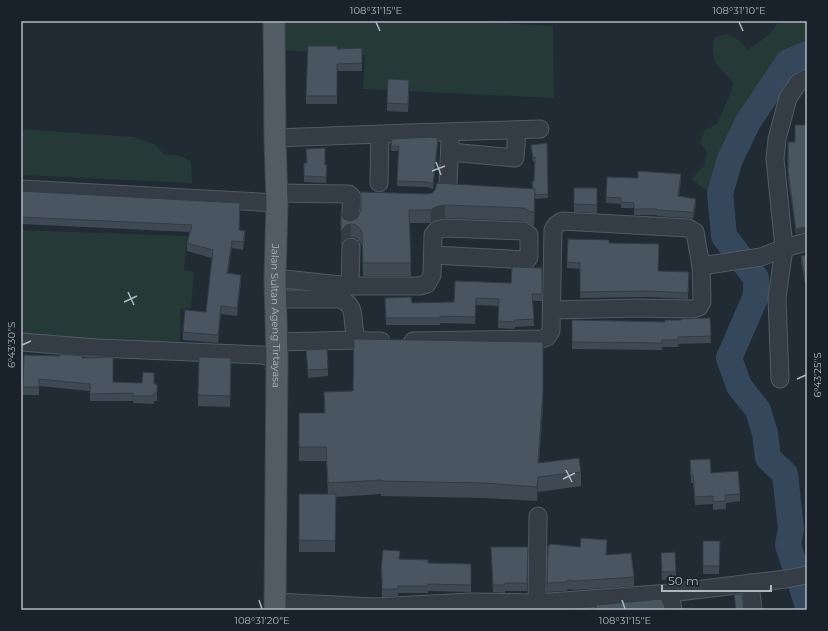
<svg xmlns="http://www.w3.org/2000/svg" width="828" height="631" font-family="Montserrat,sans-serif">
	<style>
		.green { fill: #253937 }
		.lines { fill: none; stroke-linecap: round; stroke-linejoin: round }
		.river { stroke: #35485b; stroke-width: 26 }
		.minor-casing { stroke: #515b63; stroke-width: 19 }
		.major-casing { stroke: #3d464f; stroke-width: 23 }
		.minor { stroke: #343d45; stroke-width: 17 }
		.major { stroke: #515c65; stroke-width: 21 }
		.wall { fill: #3f4953 }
		.shaded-wall { fill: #333c43 }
		.building { fill: #495560; stroke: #333c43 }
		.ticks { fill: none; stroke: #aeb8c2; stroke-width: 1.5 }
		.labels { text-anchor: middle; stroke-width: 3.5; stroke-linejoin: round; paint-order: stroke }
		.street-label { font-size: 10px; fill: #aeb8c2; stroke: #19222a }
		.neatline { fill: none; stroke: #aeb8c2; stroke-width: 1.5 }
		.ticks-label { font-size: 10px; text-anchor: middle; fill: #aeb8c2 }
	</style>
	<rect width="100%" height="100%" fill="#202b34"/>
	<g class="green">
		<path d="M282 21H467L553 26 554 98 363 89 365 55 283 50Z"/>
		<path d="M783 21H807V48L784 58 743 120 725 157 715 192 706 190 691 179 704 166 707 153 700 142 705 130 717 124 730 94 733 82 715 63 713 50 714 37 727 34 739 40 747 50 769 35 776 25Z"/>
		<path d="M21 129 134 137 154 144 165 155H177L191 161 192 183 21 175Z"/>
		<path d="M21 230 187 236 184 270 194 272 191 308 180 309V346L21 335Z"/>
	</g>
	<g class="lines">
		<path class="river" d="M807 54 788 62 748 122 730 159 720 193 724 236 756 278V296L729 358 739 386 758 410 765 433 768 458 785 474 791 529 788 545 807 603"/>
		<g class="minor-casing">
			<g id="minor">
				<path d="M275 138 409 133 540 129"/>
				<path d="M450 152 515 158 517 130"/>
				<path d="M379 183 380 134"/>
				<path d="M448 183 450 142"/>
				<path d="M21 189 277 203"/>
				<path d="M277 193 349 194 352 197 350 224"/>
				<path d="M701 266 761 257 784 248 807 242"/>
				<path d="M275 278 350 286H420L427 284 432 275 433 235 437 230 445 228 523 231 529 235V257L527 260 433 255"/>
				<path d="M350 286 351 247"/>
				<path d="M275 299H339C361 306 348 325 358 340L368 341H381"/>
				<path d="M413 341 542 339 547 337 551 331 553 230 556 225 562 221 688 228 695 232 701 266 702 302 699 307 693 309 637 308 552 310"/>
				<path d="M21 342 97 348 262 355 277 359"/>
				<path d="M276 342 358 340"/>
				<path d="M780 379 777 298 784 248 775 159 777 139 788 98 798 83 807 78"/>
				<path d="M538 516 537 603 539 610"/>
				<path d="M750 583 753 610"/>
				<path d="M670 593 673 610"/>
				<path d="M275 602 374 607 470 602 537 603 670 593 786 579 807 575"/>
			</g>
		</g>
		<g class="major-casing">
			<g id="major">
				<path id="s1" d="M274 21 275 138 277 203 275 278 277 359 275 610"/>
			</g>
		</g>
		<use href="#minor" class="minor"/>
		<use href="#major" class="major"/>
	</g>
	<g class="wall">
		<path d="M362 48V71H337V104H306V96L337 49Z"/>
		<path d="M409 87 408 112 387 111V103Z"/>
		<path d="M807 125V233L805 232 796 235 788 177V142H795Z"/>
		<path d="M438 143 433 189 427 187 397 186 398 151H391V146Z"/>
		<path d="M547 143 548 198 535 199 534 226 523 221 445 218 435 220 431 223H409L411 276H363L362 246 360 242 356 238 351 237 346 238 341 245V214L344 219 349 221 354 220 427 194 533 189 534 181 535 161 533 162 531 145Z"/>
		<path d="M325 165 327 171 326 183 304 182V176Z"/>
		<path d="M681 180 679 196 696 205 693 219 689 218 657 216V215H634V208H621V204L606 203V197Z"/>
		<path d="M574 188H597V213L574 212Z"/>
		<path d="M21 191 240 211 239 230 245 238 243 250 232 248 228 273 241 282 237 316 221 314 218 343 183 340V332L206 312 212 258 187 251V243L190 232 21 224Z"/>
		<path d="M609 243 659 271 689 272 688 299 648 297 580 298V269L567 268V262Z"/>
		<path d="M807 255V282L805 283 801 262V256Z"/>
		<path d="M542 268V301H533L534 326 515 327 514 329 498 328 499 306 476 305 475 324 440 323V325H386L385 298 412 303 454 302 511 283Z"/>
		<path d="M710 318 711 343 678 344V347H662V350L572 349V320L665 322Z"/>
		<path d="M306 350 328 369V376L308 378Z"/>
		<path d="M24 355 83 358 113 382 157 384V401H154V404L133 403V401H90V391L39 386V395H23Z"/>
		<path d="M231 369 230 407 198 406V395Z"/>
		<path d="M324 392 543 406 539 463 581 472V486L538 492 537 501 485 498 381 496V494L336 497 335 552H299V494H328L326 461H299V413H324Z"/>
		<path d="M690 460 740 494V501L726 503V509L713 510V504L695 505 693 483H691Z"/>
		<path d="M703 541H720L719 574H703Z"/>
		<path d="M548 546 607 549 606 555 634 577V586L576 590 568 589 567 591 547 592Z"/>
		<path d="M491 547H528L527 591H505V593L493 592Z"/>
		<path d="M661 553 676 572V579L662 580Z"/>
		<path d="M400 559 428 563 471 564V592L428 591V593H398V596L382 597V578H381V571Z"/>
	</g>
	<g class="shaded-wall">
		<path d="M438 138V143L433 189V184Z"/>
		<path d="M681 174V180L678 202V196Z"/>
		<path d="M535 189V202L534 226V213Z"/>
		<path d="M696 199V205L693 219V213Z"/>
		<path d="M445 205V218L435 220 431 223V210L435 207Z"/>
		<path d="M351 224V237L346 238 341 245V232L346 225Z"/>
		<path d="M805 227V232L796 235V229Z"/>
		<path d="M245 231V238L243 250V242Z"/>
		<path d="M232 241V248L227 281V273Z"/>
		<path d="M241 275V282L237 316V308Z"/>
		<path d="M221 306V314L218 343V335Z"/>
		<path d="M543 342V406L538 478V463Z"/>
		<path d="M231 358V369L230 407V396Z"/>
		<path d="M538 477V492L537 501V487Z"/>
	</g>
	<g class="building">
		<path d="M308 46H337V49L362 48V63L337 64V96H306Z"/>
		<path d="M388 79 409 80 408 104 387 103Z"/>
		<path d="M795 125H807V228L805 227 796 229 788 172V142H795Z"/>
		<path d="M431 137 438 138 433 184 427 182 397 181 399 146H391L392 139Z"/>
		<path d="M547 143 548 194 535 195V189H533L532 182 534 181 535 157 533 158 531 145Z"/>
		<path d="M325 148V165H327L326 177 304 176V163H307L306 149Z"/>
		<path d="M638 171 681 174 678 196 696 199 693 213 689 212 657 210V209H634V203L621 202V198L606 197 607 177 638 178Z"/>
		<path d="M437 183 535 189 534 213 523 208 445 205 435 207 431 210H409L411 263H363L362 233 360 229 356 225 351 224 346 225 341 232V214L344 219 349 221 354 220 358 217 361 210V192L427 194 432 193 435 190Z"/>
		<path d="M574 188H597V205L574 204Z"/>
		<path d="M21 191 240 203 239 230 245 231 243 242 232 241 227 273 241 275 237 308 221 306 218 335 183 332 185 310 206 312 213 250 187 243 192 225 21 217Z"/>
		<path d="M568 239 609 240V243L659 244 658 271 689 272 688 293 648 291 580 292V263L567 262Z"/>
		<path d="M807 255V276H805L801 256Z"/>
		<path d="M512 267 542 268V294H532L534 319 515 320 514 322 498 321 499 299 476 298 475 317 440 316V318H386L385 298 411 297 412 303 454 302 455 281 511 283Z"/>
		<path d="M710 318 711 336 678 337V340H662V343L572 342V320L665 322V320H681V319Z"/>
		<path d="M354 339 543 342V391L538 463 579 458 581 472 538 477 537 487 485 483 381 481V480L328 483 326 447H299V413H325L324 392 353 391Z"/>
		<path d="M327 349 328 369 308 370 306 350Z"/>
		<path d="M60 354 83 356 82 358 113 357V382L142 383 143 372 154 373V384H157V393H154V396H133V393L90 394V384L39 379V387H23L24 355 60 356Z"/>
		<path d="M199 357 231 358 230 396 198 395Z"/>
		<path d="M710 459 711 473 738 471 740 494 725 495 726 501 713 502V496L695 497 693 475H691L690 460Z"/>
		<path d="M299 494H336L335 541 299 540Z"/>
		<path d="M581 538 607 540 606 555 631 553 634 577 576 581 568 580 567 582 547 583 548 546H549L550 544 580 547Z"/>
		<path d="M703 541H720L719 566H703Z"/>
		<path d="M491 547H528L527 583H505V585H493Z"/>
		<path d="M383 550 400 551 399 559 428 560V563L471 564V585L428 584V586H398V589H382V571H381Z"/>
		<path d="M675 552 676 572H662L661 553Z"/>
		<path d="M734 594H742L744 610H736Z"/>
		<path d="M662 599 665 608 669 610H586L596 608V605Z"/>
		<path d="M496 607V610H480Z"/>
		<path d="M434 609V610H417Z"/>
	</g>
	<path class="ticks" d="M376 22 380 31M739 22 743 31M436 162 441 175M432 171 445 166M128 292 134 305M124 302 137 296M22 345 31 341M797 379 806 375M566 470 572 482M563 479 575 473M259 600 262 609M622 600 625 609"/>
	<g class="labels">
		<g class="street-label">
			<text dy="4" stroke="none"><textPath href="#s1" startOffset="295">Jalan Sultan Ageng Tirtayasa</textPath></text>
		</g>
	</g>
	<rect width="828" height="631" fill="none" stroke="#19222a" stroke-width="44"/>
	<path d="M662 585v6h109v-6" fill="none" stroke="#aeb8c2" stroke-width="2"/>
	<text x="668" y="585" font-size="12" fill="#aeb8c2" stroke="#19222a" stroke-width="3" paint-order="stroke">50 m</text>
	<rect x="22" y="22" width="784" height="587" class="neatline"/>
	<g class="ticks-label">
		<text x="376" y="14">108°31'15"E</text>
		<text x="739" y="14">108°31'10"E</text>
		<text transform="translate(11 345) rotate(-90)" y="4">6°43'30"S</text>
		<text transform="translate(817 375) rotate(-90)" y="4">6°43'25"S</text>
		<text x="262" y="624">108°31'20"E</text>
		<text x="625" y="624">108°31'15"E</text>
	</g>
</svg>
